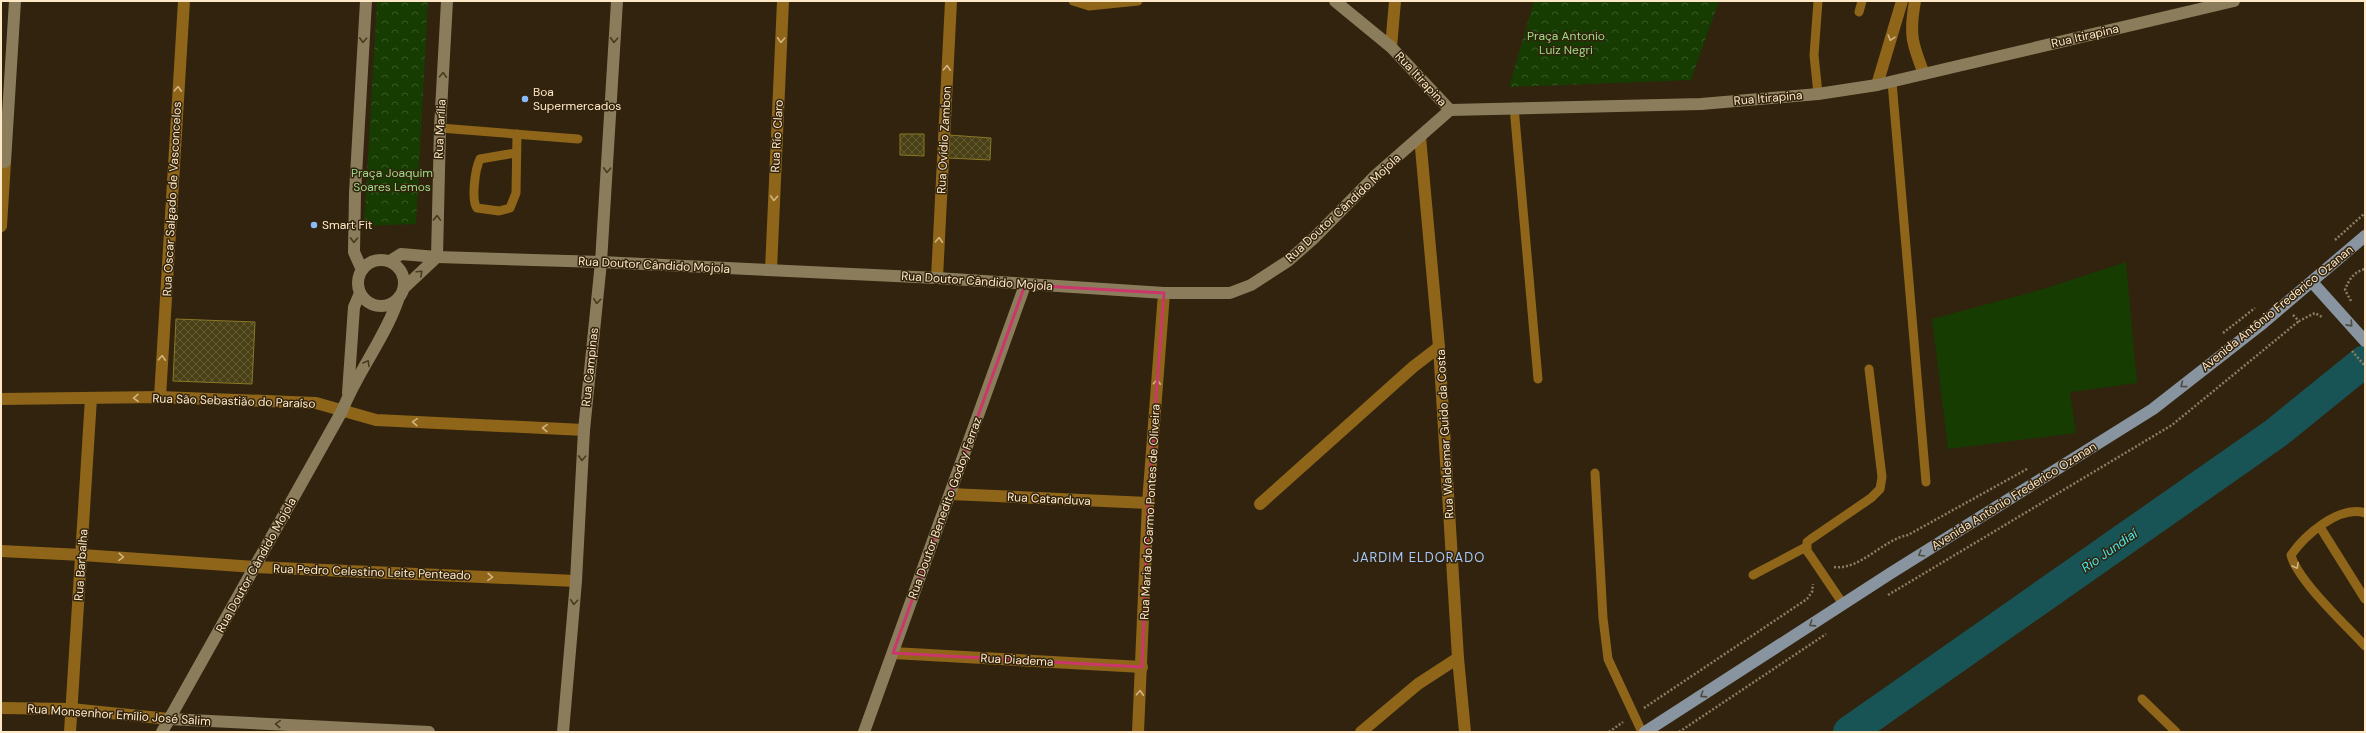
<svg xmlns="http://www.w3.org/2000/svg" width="2366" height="733" font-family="'DM Sans',sans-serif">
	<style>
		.park { fill: url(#park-crowns) }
		.pitch { fill: #163c02 }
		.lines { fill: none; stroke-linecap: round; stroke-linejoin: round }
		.river { stroke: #185455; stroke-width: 32 }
		.building { fill: url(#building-cross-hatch); stroke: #897826 }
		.path { stroke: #8f7d62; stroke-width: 2.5; stroke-dasharray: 2 2; stroke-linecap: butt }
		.lane { stroke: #8e6519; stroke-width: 9 }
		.street { stroke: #8e6519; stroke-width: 12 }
		.secondary { stroke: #8b7d5c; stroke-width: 12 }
		.primary { stroke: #8894a0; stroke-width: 12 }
		.oneway { stroke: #d2b481 }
		.oneway2 { stroke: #483a21 }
		.oneway3 { stroke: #4f4b40 }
		.marked { fill: none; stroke: #cb376b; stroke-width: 3; stroke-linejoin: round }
		.poi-dot { fill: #8bb9fc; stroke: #31230d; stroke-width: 1.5 }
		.labels { text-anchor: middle; stroke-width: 3; stroke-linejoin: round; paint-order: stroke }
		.park-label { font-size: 12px; fill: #9edb87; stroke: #31230d }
		.street-label { font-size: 12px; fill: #ffe8c6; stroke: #31230d }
		.poi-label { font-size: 12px; fill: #ffe8c6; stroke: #31230d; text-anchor: start }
		.water-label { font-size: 13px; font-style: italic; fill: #48e9ed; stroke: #31230d }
		.neighbourhood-label { font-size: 13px; letter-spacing: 1px; fill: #a6c8fa; stroke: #31230d }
	</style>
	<defs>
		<pattern id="park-crowns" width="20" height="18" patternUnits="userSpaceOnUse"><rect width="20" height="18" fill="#163c02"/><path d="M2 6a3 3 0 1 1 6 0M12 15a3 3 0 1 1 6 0" fill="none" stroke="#395825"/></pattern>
		<pattern id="building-cross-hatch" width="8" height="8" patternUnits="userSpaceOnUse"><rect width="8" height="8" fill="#494015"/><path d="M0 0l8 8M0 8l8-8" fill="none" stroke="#645c36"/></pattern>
	</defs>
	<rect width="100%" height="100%" fill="#31230d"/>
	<g class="park">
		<path d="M377 1H428L416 224 364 226Z"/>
		<path d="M1534 1H1719L1691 80 1509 87Z"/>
	</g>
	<path class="pitch" d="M2126 262 2137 383 2070 392 2076 433 1948 449 1932 319 2043 289Z"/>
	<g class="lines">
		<path class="river" d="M1849 732 2276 433 2365 361"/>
	</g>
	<g class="building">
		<path d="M900 134H924V156L900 155Z"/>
		<path d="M949 135 991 138 990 160 948 158Z"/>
		<path d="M176 319 255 322 252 384 173 381Z"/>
	</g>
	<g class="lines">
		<g class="path">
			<path d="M2335 240 2365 213"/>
			<path d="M2351 301 2345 290C2349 279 2354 272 2365 269"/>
			<path d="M2293 315 2299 321 2315 313 2322 317"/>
			<path d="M2223 333 2255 308"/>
			<path d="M2352 351 2365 366"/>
			<path d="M1834 567C1861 570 1882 540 1908 535L2027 469"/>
			<path d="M1888 595 2172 425 2299 321"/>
			<path d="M1644 708 1807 599 1812 592 1813 584"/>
			<path d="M1609 732 1623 722"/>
			<path d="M1679 732 1826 634"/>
		</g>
		<g class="lane">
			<path d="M1073 1 1089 6 1138 1"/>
			<path d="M1818 1 1814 55 1818 94"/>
			<path d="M1859 12 1862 1"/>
			<path d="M1892 82 1926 482"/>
			<path d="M1514 107 1538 379"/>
			<path d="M440 128 578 139"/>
			<path d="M515 153 480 159C475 169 471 200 477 208L499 211 510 208 516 193 517 134"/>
			<path d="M1595 473 1603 618 1608 659 1642 732"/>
			<path d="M2365 513C2339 505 2305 535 2291 555 2297 580 2346 625 2365 646"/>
			<path d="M2320 527 2365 599"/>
			<path d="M1753 575 1806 547"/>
			<path d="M1843 604 1810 555 1807 551V542L1811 539 1871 498 1880 489 1882 477 1869 369"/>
			<path d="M2142 699 2176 732"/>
		</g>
		<g class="street">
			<path d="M1915 1C1909 35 1912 43 1924 74"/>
			<path d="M1391 47 1395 1"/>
			<path d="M1877 85 1902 1"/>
			<path d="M1420 137 1439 347 1458 658 1465 732"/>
			<path d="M1 226 5 162"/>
			<path d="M771 270 783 1"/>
			<path d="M937 278 951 1"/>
			<path d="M160 397 184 1"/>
			<path d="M1 399 160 397 316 403 376 420 584 430"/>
			<path d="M950 494 1148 503"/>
			<path d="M1260 504 1413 367 1439 347"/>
			<path d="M1 551 82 555 255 567 576 581"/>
			<path d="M893 653 1142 667"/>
			<path d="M1 708 71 709 169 719"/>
			<path d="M70 732 91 398"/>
			<path d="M1138 732 1148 503 1164 293"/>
			<path d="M1361 732 1418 684 1458 658"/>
		</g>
		<g class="secondary">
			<path d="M1335 1 1391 47 1450 110 1701 104 1818 94 1877 85 2234 1"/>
			<path d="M1 162H5L15 1"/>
			<path d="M437 257 440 128 447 1"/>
			<circle cx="381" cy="283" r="23"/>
			<path d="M390 261 401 254 437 257 601 262 937 278 1164 293H1230L1251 285 1288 261 1313 239 1376 175 1450 110"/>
			<path d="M362 270 354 252 355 193 366 1"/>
			<path d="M404 288 437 257"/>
			<path d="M348 393 354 307 360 293"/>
			<path d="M169 719 429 732"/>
			<path d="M162 732 342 411C357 372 384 340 398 300"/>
			<path d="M563 732 576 581 584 430 601 262 617 1"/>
			<path d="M864 732 1025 285"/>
		</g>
		<g class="primary">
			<path d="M2312 282 2365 341"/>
			<path d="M1645 732 1891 573 2153 409 2263 323 2365 236"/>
		</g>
	</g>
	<defs><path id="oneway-chevron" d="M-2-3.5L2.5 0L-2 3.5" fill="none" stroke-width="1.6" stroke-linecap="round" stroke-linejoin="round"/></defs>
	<g class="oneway">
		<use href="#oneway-chevron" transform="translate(1891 38) rotate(107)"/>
		<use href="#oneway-chevron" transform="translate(781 40) rotate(93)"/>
		<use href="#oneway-chevron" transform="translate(947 68) rotate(-87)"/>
		<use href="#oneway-chevron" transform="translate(178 89) rotate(-87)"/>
		<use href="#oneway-chevron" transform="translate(774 198) rotate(93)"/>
		<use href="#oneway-chevron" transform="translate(939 240) rotate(-87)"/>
		<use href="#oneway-chevron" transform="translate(162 358) rotate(-87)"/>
		<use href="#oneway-chevron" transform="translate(1157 382) rotate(-86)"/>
		<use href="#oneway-chevron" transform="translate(136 398) rotate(179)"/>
		<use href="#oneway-chevron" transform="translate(415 422) rotate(-177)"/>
		<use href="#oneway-chevron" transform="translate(545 428) rotate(-177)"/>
		<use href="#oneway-chevron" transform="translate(121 557) rotate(4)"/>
		<use href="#oneway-chevron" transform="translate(2296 566) rotate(61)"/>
		<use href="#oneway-chevron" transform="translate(490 577) rotate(2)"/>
		<use href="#oneway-chevron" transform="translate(1140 693) rotate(-87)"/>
	</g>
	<g class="oneway2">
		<use href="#oneway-chevron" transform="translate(363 40) rotate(93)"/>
		<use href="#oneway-chevron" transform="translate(614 40) rotate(93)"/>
		<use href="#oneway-chevron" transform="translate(443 75) rotate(-87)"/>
		<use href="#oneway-chevron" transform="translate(607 170) rotate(93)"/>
		<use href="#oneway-chevron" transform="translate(437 218) rotate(-88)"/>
		<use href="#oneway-chevron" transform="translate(354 240) rotate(91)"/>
		<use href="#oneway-chevron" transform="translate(420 273) rotate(-43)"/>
		<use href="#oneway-chevron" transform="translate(597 301) rotate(96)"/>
		<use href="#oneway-chevron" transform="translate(367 363) rotate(-60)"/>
		<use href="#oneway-chevron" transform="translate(582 458) rotate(93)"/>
		<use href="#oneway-chevron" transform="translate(574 602) rotate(95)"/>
		<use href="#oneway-chevron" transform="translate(278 724) rotate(-177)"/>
	</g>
	<g class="oneway3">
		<use href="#oneway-chevron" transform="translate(2350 324) rotate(48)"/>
		<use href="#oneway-chevron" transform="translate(2183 385) rotate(143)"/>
		<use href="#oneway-chevron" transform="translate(1921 554) rotate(149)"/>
		<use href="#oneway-chevron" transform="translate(1812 624) rotate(147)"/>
		<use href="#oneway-chevron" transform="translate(1703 695) rotate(147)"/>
	</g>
	<path class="marked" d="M1025 285 1164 293 1148 503 1142 667 893 653Z"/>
	<g class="poi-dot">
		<circle cx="525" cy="99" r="4"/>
		<circle cx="314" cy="225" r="4"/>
	</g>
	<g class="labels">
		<g class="park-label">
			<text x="1566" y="40">Praça Antonio<tspan x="1566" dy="14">Luiz Negri</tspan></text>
			<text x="392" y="177">Praça Joaquim<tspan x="392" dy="14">Soares Lemos</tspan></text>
		</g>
		<g class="street-label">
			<text transform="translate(2085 36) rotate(-13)" y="4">Rua Itirapina</text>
			<text transform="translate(1421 79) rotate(47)" y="4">Rua Itirapina</text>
			<text transform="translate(1768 98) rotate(-5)" y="4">Rua Itirapina</text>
			<text transform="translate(440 129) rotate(-87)" y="4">Rua Marília</text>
			<text transform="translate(777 136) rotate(-87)" y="4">Rua Río Claro</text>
			<text transform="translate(944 140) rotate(-87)" y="4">Rua Ovídio Zambon</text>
			<text transform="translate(172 199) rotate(-87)" y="4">Rua Oscar Salgado de Vasconcelos</text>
			<text transform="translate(1343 208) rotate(-43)" y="4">Rua Doutor Cândido Mojola</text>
			<text transform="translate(654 265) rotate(3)" y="4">Rua Doutor Cândido Mojola</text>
			<text transform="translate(977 281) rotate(4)" y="4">Rua Doutor Cândido Mojola</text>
			<text transform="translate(2277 308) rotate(-39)" y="4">Avenida Antônio Frederico Ozanan</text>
			<text transform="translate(590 367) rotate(-84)" y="4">Rua Campinas</text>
			<text transform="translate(234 401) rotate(2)" y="4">Rua São Sebastião do Paraíso</text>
			<text transform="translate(1445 434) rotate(-93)" y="4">Rua Waldemar Guido da Costa</text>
			<text transform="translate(2014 496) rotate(-32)" y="4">Avenida Antônio Frederico Ozanan</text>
			<text transform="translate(1049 499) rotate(3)" y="4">Rua Catanduva</text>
			<text transform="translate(945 508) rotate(-70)" y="4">Rua Doutor Benedito Godoy Ferraz</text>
			<text transform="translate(1150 512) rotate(-87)" y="4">Rua Maria do Carmo Pontes de Oliveira</text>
			<text transform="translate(81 565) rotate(-86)" y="4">Rua Barbalha</text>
			<text transform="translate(256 565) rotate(-61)" y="4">Rua Doutor Cândido Mojola</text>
			<text transform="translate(372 572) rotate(2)" y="4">Rua Pedro Celestino Leite Penteado</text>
			<text transform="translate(1017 660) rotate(3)" y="4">Rua Diadema</text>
			<text transform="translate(119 715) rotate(4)" y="4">Rua Monsenhor Emílio José Salim</text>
		</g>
		<g class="poi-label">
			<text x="533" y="96">Boa<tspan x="533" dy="14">Supermercados</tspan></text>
			<text x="322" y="229">Smart Fit</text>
		</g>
		<g class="water-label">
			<text transform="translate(2109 550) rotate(-35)" y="5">Rio Jundiaí</text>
		</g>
		<g class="neighbourhood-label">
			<text x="1419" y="562">JARDIM ELDORADO</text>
		</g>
	</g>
	<rect width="2366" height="733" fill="none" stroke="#ffe8c6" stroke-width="4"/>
</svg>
